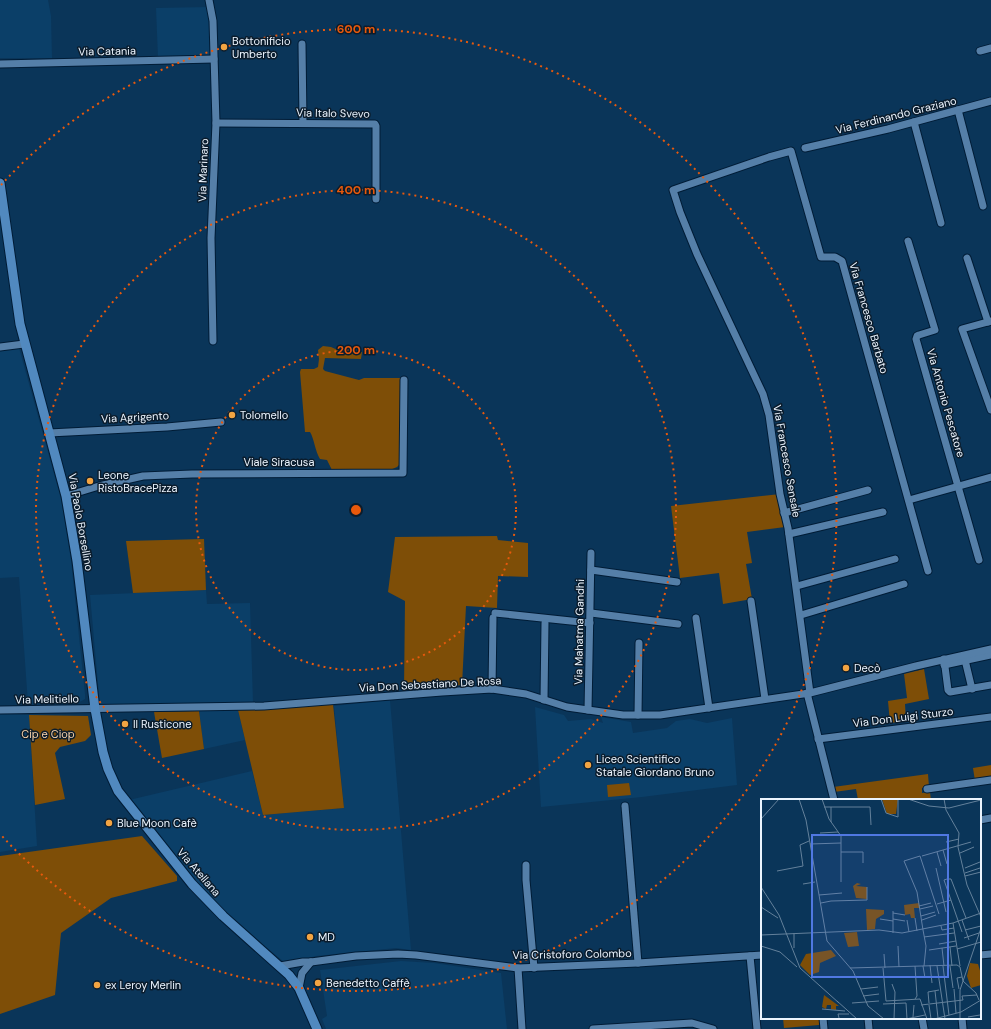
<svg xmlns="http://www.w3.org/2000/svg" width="991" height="1029" font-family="'DM Sans',sans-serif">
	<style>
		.built { fill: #0b3f68 }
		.green { fill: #7e4e07 }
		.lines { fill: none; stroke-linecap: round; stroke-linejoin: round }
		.minor-casing { stroke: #001c36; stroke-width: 9 }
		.major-casing { stroke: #001c36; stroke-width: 11 }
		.minor { stroke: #557fa8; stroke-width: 7 }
		.major { stroke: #5189bf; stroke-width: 9 }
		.ring { fill: none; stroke: #e8590c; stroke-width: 2; stroke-dasharray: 2 4 }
		.poi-dot { fill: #f3a442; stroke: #0b1c2c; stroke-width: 1.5 }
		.labels { text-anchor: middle; stroke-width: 3; stroke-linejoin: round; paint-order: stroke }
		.poi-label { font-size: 11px; fill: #ebf4fe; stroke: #0b1c2c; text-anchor: start }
		.street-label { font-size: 11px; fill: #ebf4fe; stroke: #0b1c2c }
		.park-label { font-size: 11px; fill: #f9d3ab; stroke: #0b1c2c }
		.inset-road { fill: none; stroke: #64819b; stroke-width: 1 }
		.view { fill: #5078e2; fill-opacity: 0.15; stroke: #5078e2; stroke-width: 2 }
		.inset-edge { fill: none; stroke: #ebf4fe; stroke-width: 2 }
		.centre { fill: #e8590c; stroke: #0b1c2c; stroke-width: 2 }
		.ring-label { font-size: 12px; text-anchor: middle; font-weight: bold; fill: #e8590c; stroke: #0b1c2c; stroke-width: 3; stroke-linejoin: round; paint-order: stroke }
	</style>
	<rect width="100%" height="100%" fill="#0a3559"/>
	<g class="built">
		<path d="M0 0H48L51 16 52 58H0Z"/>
		<path d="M209 7 212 53 208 56 158 58 156 8Z"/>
		<path d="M19 348 61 499 71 560 85 694V699L76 704H28L19 577 0 578V350Z"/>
		<path d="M206 590 207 604 250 603 253 703 100 706 90 595Z"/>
		<path d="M390 700 411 950 396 948 316 956 289 963 283 961 225 914 196 884 129 800 252 771 263 815 344 808 334 706Z"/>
		<path d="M535 707 564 715 568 721 591 719 603 723 601 717 631 722 633 733 667 728 676 721 690 719 707 723 732 718 737 785 642 797 541 807Z"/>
		<path d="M238 710 245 740 204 749 199 711Z"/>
		<path d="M0 714 29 715 37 846 0 852Z"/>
		<path d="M401 961 434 963 501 973 507 1029H326L322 1019 327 1016 320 970Z"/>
	</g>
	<g class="green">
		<path d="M323 346 331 347 340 351 362 352 361 359 325 358 323 369 325 371 359 380 364 378H402L401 463 397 467 390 470H332L327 460 320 459C315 451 314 438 310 432H305L300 372 301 369H314L318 367 319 359 318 350Z"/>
		<path d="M780 494 785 527 747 532 752 563 746 564 752 599 723 604 719 573 680 578 671 506Z"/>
		<path d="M497 536 498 540 528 543V577L498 576 497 608 466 606 462 685 404 690 405 601 388 592 395 537Z"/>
		<path d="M204 539 206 590 133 593 126 541Z"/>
		<path d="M924 669 929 699 905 704 906 721 890 723 888 701 907 698 904 674Z"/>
		<path d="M333 704 344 808 263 815 238 710 287 708Z"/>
		<path d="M199 711 204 749 162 758 154 712Z"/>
		<path d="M29 715 88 716 91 735 85 741 60 747 55 753 65 799 35 805Z"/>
		<path d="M991 765V778L975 781 973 768Z"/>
		<path d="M928 774 929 787 922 788V793L930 792 931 800H858L856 789 834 792 833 787Z"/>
		<path d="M629 783 631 795 608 797 607 785Z"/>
		<path d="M142 836 177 876V881L111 898 61 933 55 995 0 1014V856Z"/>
		<path d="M783 1018H819V1025L784 1028Z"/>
	</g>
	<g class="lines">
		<g class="minor-casing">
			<g id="minor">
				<path d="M209 0 213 21 216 123 211 238 213 341"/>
				<path d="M302 44 303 123"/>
				<path d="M980 51 991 48"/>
				<path d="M0 64 214 59"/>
				<path d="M958 110 983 206"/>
				<path d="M914 122 941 223"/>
				<path d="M216 123 375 124 376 126V199"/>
				<path d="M805 148 888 129 991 101"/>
				<path d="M908 241 935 330 919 335 917 336 916 339 979 560"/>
				<path d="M967 258 988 322"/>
				<path d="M991 321 962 329 991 410"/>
				<path d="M0 347 24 344"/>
				<path d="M49 433 167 427 221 422"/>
				<path d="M66 496 99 486 143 476 192 474 403 473 404 380"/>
				<path d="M909 500 991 477"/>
				<path d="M784 513 868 490"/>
				<path d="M789 534 883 512"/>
				<path d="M591 570 677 582"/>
				<path d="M797 586 895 559"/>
				<path d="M751 601 765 699"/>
				<path d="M495 613 590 623"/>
				<path d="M591 613 678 624"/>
				<path d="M801 615 904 584"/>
				<path d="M696 618 709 708"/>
				<path d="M944 659 948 690 950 692 991 685"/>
				<path d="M965 660 972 689"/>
				<path d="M944 665 991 655"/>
				<path d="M492 689 493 618"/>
				<path d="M807 693 834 800"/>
				<path d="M810 693 788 528 780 494 769 415 763 394 697 254 680 212 673 190 769 157 791 151 821 257H835L842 261 928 571"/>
				<path d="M544 700 545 623"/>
				<path d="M0 710 264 706 442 692 492 689 526 694 567 707 623 715H660L810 693 916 666 991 649"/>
				<path d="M588 710 591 553"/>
				<path d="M638 715 639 643"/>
				<path d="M818 739 991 717"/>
				<path d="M927 789 991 780"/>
				<path d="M625 806 638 963"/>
				<path d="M980 820 991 818"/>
				<path d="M526 865V880L534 968"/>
				<path d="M980 955 991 954"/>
				<path d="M750 956 757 1029"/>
				<path d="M280 966 303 962H311L356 956 398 954 416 955 518 968 638 963 762 955"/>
				<path d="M518 968 522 1029"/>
				<path d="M299 988 302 973 311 962"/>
				<path d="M823 1018 824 1029"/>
				<path d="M868 1018 869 1029"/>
				<path d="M922 1018 924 1029"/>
				<path d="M962 1018 963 1029"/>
				<path d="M593 1029 692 1023 713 1029"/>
			</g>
		</g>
		<g class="major-casing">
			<path id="major" d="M0 183 20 324 66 496 77 561 95 709 103 752 108 769 118 791 192 884 223 916 289 975 299 988 317 1029"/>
		</g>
		<use href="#minor" class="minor"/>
		<use href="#major" class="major"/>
	</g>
	<g class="ring">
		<circle cx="356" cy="510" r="160"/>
		<circle cx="356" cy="510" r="320"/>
		<path d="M1 185A481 481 0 1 1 1 835"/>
	</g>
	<g class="poi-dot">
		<circle cx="224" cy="47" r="4"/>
		<circle cx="232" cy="415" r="4"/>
		<circle cx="90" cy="481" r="4"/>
		<circle cx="846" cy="668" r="4"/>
		<circle cx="125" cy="724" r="4"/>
		<circle cx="588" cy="765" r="4"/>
		<circle cx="109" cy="823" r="4"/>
		<circle cx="310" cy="937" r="4"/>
		<circle cx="318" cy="983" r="4"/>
		<circle cx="97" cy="985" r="4"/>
	</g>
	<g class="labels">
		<g class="poi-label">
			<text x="232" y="45">Bottonificio<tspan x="232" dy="13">Umberto</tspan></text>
			<text x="240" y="419">Tolomello</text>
			<text x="98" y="479">Leone<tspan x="98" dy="13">RistoBracePizza</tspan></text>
			<text x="854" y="672">Decò</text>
			<text x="133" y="728">Il Rusticone</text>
			<text x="596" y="763">Liceo Scientifico<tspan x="596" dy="13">Statale Giordano Bruno</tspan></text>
			<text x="117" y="827">Blue Moon Cafè</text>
			<text x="318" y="941">MD</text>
			<text x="326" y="987">Benedetto Caffè</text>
			<text x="105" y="989">ex Leroy Merlin</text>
		</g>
		<g class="street-label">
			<text transform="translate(107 51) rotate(-1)" y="4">Via Catania</text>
			<text transform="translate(333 113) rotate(1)" y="4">Via Italo Svevo</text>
			<text transform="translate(896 115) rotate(-14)" y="4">Via Ferdinando Graziano</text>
			<text transform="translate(203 170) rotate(-88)" y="4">Via Marinaro</text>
			<text transform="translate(869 318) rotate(74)" y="4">Via Francesco Barbato</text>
			<text transform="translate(946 403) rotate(74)" y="4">Via Antonio Pescatore</text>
			<text transform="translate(135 417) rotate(-3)" y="4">Via Agrigento</text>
			<text transform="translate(787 461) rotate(80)" y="4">Via Francesco Sensale</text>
			<text x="279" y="466">Viale Siracusa</text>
			<text transform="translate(81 522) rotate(80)" y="4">Via Paolo Borsellino</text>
			<text transform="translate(579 632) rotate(-89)" y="4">Via Mahatma Gandhi</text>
			<text transform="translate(430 684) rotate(-3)" y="4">Via Don Sebastiano De Rosa</text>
			<text transform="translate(47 699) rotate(-1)" y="4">Via Melitiello</text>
			<text transform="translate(903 717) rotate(-7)" y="4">Via Don Luigi Sturzo</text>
			<text transform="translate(199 872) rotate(49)" y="4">Via Atellana</text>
			<text transform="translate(572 954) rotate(-1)" y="4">Via Cristoforo Colombo</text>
		</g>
		<g class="park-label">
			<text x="48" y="738">Cip e Ciop</text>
		</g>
	</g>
	<g transform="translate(761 799)">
		<rect width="220" height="220" fill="#0a3559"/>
		<path d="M121 0H137L135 15H126ZM96 84 100 85 95 87 106 88V100L95 99 92 87ZM158 104 159 109H153L154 119H150L149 115 144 116 143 106ZM105 110 123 111V115L115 120 114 130 106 131ZM96 133 98 147 87 148 83 134ZM70 151 75 157 59 164 58 173 49 176 39 166 45 155ZM209 164 217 165 220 175V186L210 189 206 177ZM63 196 78 207H75V211L70 210V206H66L65 210 61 208Z" fill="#7e4e07"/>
		<path class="inset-road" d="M38 0 45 21 66 142 92 172 107 207 123 220M61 0 68 20 80 37V83M120 0 125 14 137 18M147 0 168 7 188 9 220 1M183 0 185 11 198 34 197 48 206 86 220 118M63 8H109L110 26M137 18V0M0 20 18 0M70 23V8M59 34 77 33M185 43 198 40M49 45 80 44M182 51 186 65M80 53H102V64M176 53 180 67M199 54 213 48M161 57 210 43M175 69 185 113M204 69 219 63M16 72 42 67 39 46 48 42M204 74 219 69M204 77 220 73M186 80 183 81 201 133M186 80H190L205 119M42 85 54 83M0 88 18 116 39 169 78 204M58 96 81 94M60 104 70 102 106 101V88M176 105 190 101M158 107 170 104M0 108 17 119M159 110 172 107M132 114 144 116M160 117 174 113M154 119 156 132M119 120 132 122M132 120 144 122M146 121 148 133M161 121 175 116M201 121 208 141M192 124 199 167M180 127 181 131 193 129M162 131 156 93 143 62 159 57 178 115M162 131 165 147 163 167M204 131 220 127M33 134V149M132 134V112M0 136 118 131 141 134 192 124 220 114M163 138 193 134M203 139 218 134M178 145 195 142M0 147 19 153 36 168M137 147 138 168M189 148 191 167M181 149 183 167M196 150 220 143M168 151 195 147M123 155 124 169M169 166 171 184M154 167 156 197 154 200M162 167 164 179M176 167 184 220M182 167 188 216M189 167 192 189M89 169 196 166 199 168 202 182 215 194 218 201M122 169 125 202 159 200M132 178H155M131 185 134 193 133 220M100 190 117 188M193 190 195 214M198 190 196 179 201 178M174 192 177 219M102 197 118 195M201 197 216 196M159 200 166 220M76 202 96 220M91 204 118 202M145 204 146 220M168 204 167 193 178 191M122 205 145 204M160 206 202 201 201 197M168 206 170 220M61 210 84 212M152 218 153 206M207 218 219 216M78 219 77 215H88M145 220 164 216M173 220 200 213 220 201M199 220V191L220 129"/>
		<path class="view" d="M51 36H187V178H51Z"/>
		<rect width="220" height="220" class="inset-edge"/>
	</g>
	<circle cx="356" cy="510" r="6" class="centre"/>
	<g class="ring-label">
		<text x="356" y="33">600 m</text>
		<text x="356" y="194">400 m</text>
		<text x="356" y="354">200 m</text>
	</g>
</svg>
